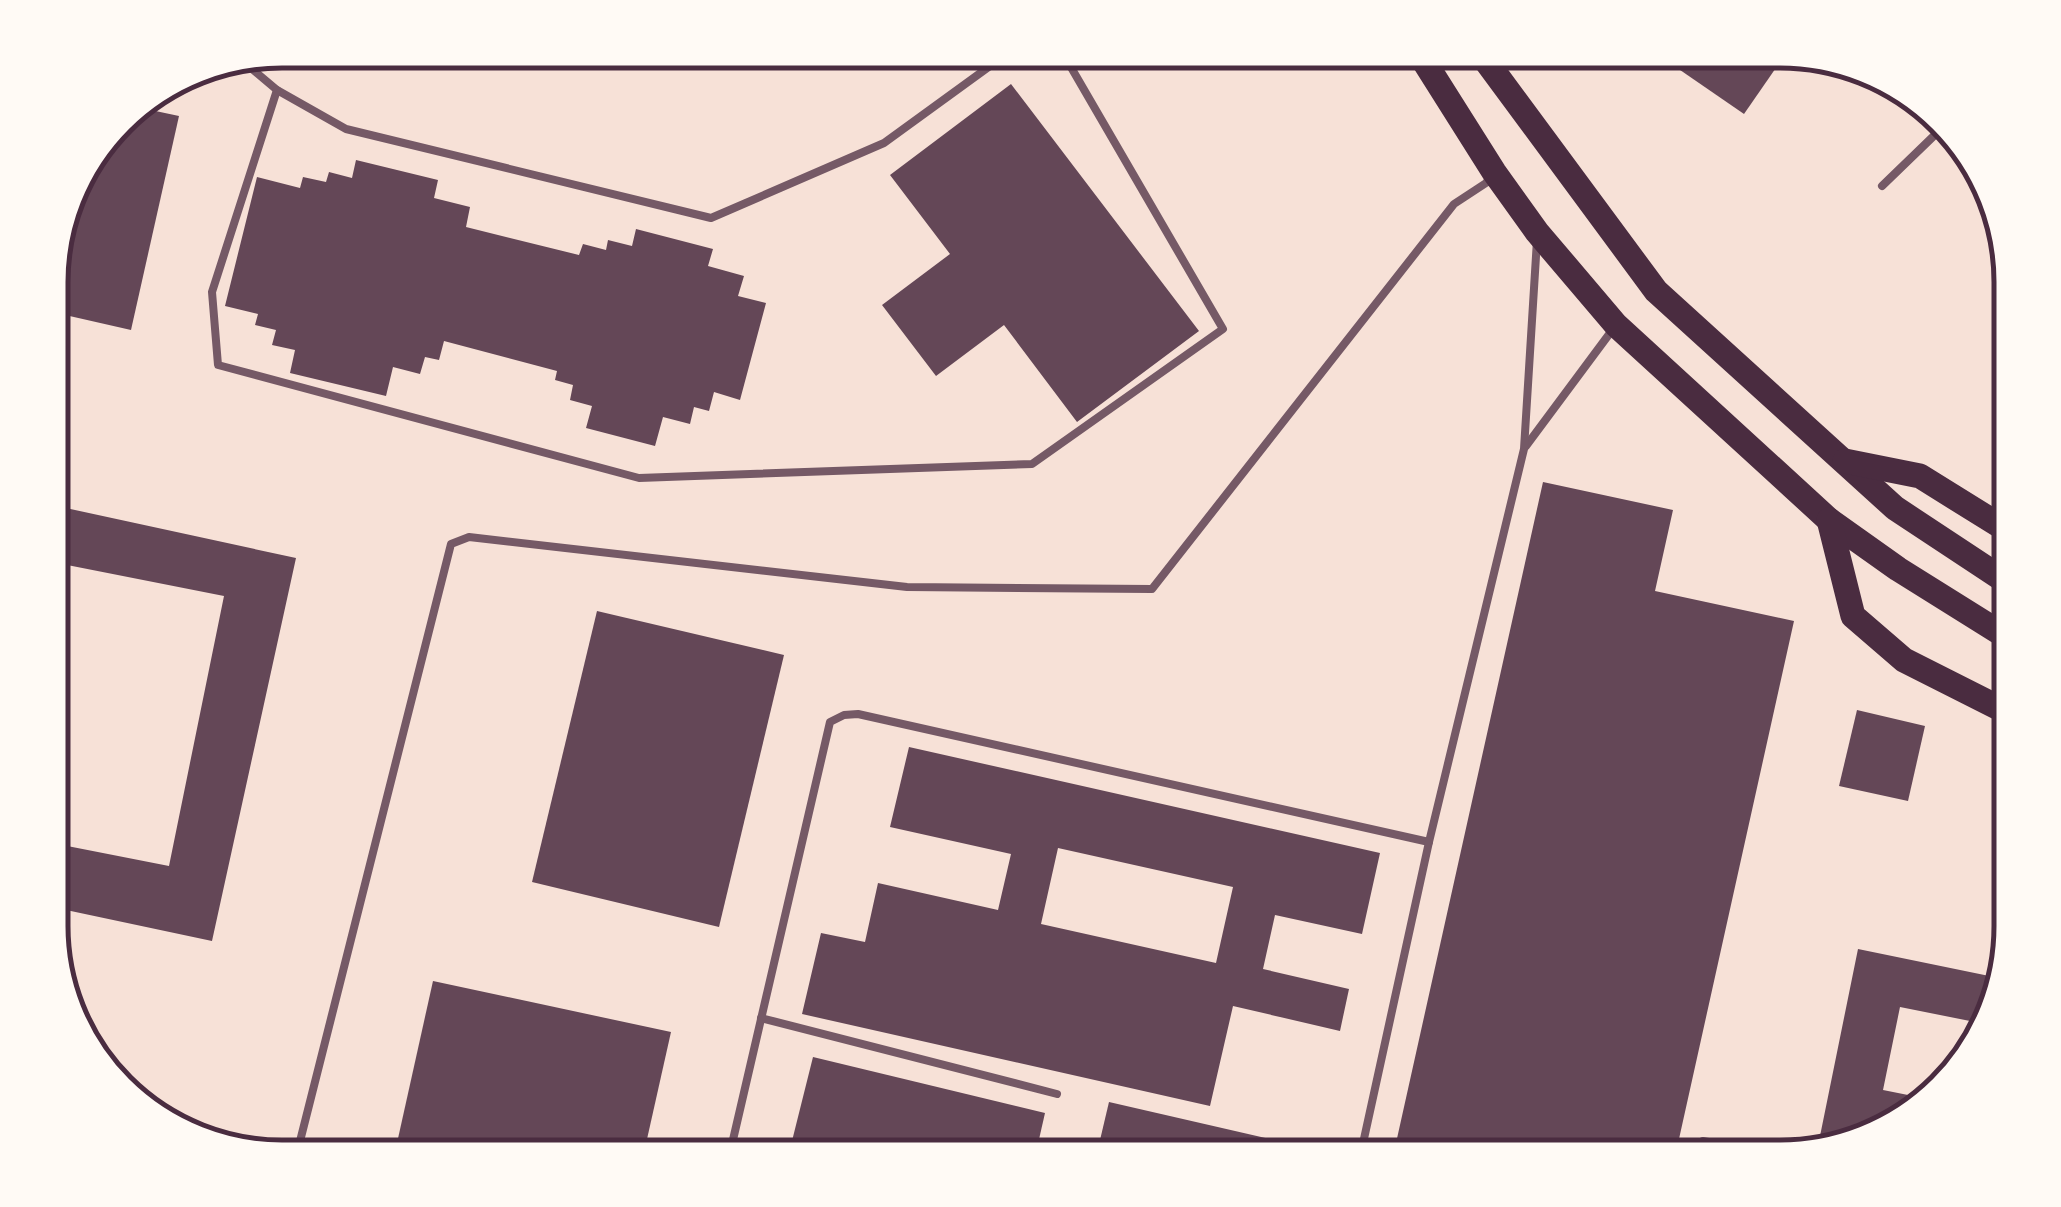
<svg xmlns="http://www.w3.org/2000/svg" width="2061" height="1207" font-family="Poppins,sans-serif">
	<style>
		.building { fill: #644757; fill-rule: evenodd }
		.lines { fill: none; stroke-linecap: round; stroke-linejoin: round }
		.service { stroke: #755966; stroke-width: 8 }
		.primary { stroke: #4a2c40; stroke-width: 25 }
		.rim { fill: none; stroke: #4a2c40; stroke-width: 5 }
	</style>
	<rect width="100%" height="100%" fill="#f7e1d7"/>
	<g class="building">
		<path d="M1651 50H1780L1787 52 1744 114Z"/>
		<path d="M1011 84 1199 331 1077 422 1004 325 936 376 882 305 950 254 890 175Z"/>
		<path d="M132 106 179 116 131 330 52 312V252L74 179Z"/>
		<path d="M356 160 438 180 434 198 470 207 466 227 579 255 583 244 606 250 608 240 632 246 636 229 713 249 708 266 744 276 738 296 766 303 740 400 714 392 709 411 694 407 690 424 663 417 655 446 586 428 592 406 570 400 573 385 555 380 557 371 444 341 439 360 425 357 420 374 393 367 386 396 290 373 295 350 272 345 276 330 255 325 258 314 225 306 257 177 300 188 303 177 326 182 329 172 352 178Z"/>
		<path d="M1543 482 1673 510 1655 591 1794 621 1675 1157H1415L1394 1152Z"/>
		<path d="M52 505 296 558 212 941 52 907V843L169 866 224 596 52 562Z"/>
		<path d="M597 611 784 655 719 927 532 882Z"/>
		<path d="M1857 710 1925 726 1908 801 1839 786Z"/>
		<path d="M909 747 1380 853 1362 934 1275 915 1263 969 1349 989 1340 1031 1233 1006 1210 1106 802 1014 821 933 865 942 878 883 998 910 1011 854 890 827ZM1058 848 1233 887 1216 963 1041 924Z"/>
		<path d="M1858 949 1999 978 1985 1024 1900 1007 1883 1090 1923 1098 1896 1126 1835 1144 1819 1141Z"/>
		<path d="M433 981 671 1032 643 1157H419L395 1152Z"/>
		<path d="M813 1057 1045 1113 1035 1157H788Z"/>
		<path d="M1109 1102 1340 1155V1157H1096Z"/>
	</g>
	<g class="lines">
		<g class="service">
			<path d="M239 58 277 90 346 129 711 218 884 143 1012 50"/>
			<path d="M277 90 212 292 218 365 639 478 1032 464 1223 329 1061 50"/>
			<path d="M1882 186 1942 128"/>
			<path d="M1526 446 1613 329"/>
			<path d="M761 1018 1057 1094"/>
			<path d="M1703 1141 1792 1157"/>
			<path d="M296 1157 451 544 469 537 907 587 1152 589 1454 204 1486 183 1492 175"/>
			<path d="M729 1157 830 722 844 715 858 714 1429 842"/>
			<path d="M1360 1157 1429 842 1524 449 1537 240"/>
		</g>
		<g class="primary">
			<path d="M1417 50 1494 172 1537 232 1616 325 1829 520 1898 569 2010 639"/>
			<path d="M1478 50 1656 291 1895 508 2010 584"/>
			<path d="M1845 461 1920 476 2010 532"/>
			<path d="M1829 520 1853 616 1904 660 2011 714"/>
		</g>
	</g>
	<path d="M0 0H2061V1207H0ZM282 68H1780A214 214 0 0 1 1994 282V926A214 214 0 0 1 1780 1140H282A214 214 0 0 1 68 926V282A214 214 0 0 1 282 68Z" fill="#fffaf5" fill-rule="evenodd"/>
	<path class="rim" d="M282 68H1780A214 214 0 0 1 1994 282V926A214 214 0 0 1 1780 1140H282A214 214 0 0 1 68 926V282A214 214 0 0 1 282 68Z"/>
</svg>
